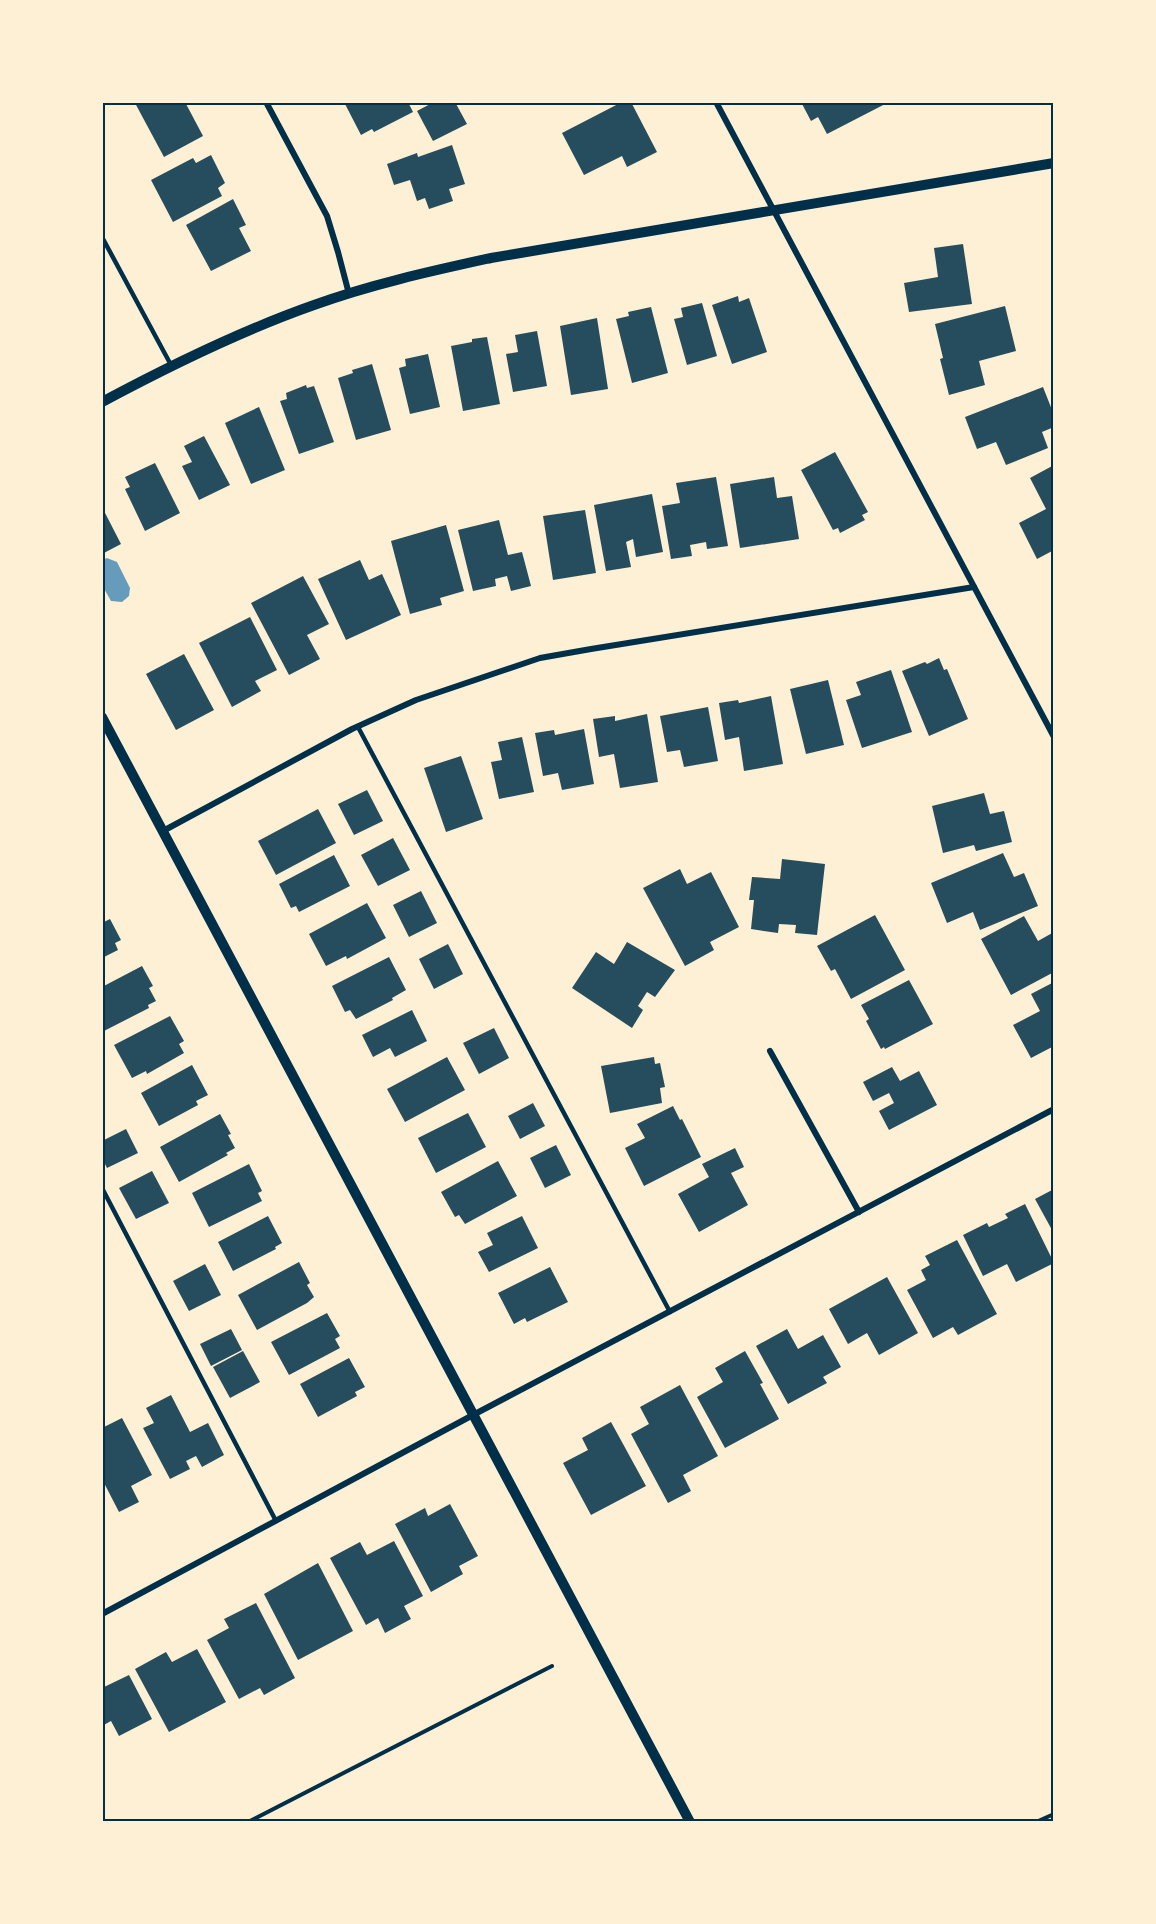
<svg xmlns="http://www.w3.org/2000/svg" width="1156" height="1924" font-family="Lato,sans-serif">
	<style>
		.water { fill: #669bbc }
		.building { fill: #264d5e }
		.lines { fill: none; stroke-linecap: round; stroke-linejoin: round }
		.path { stroke: #003049; stroke-width: 4 }
		.service { stroke: #003049; stroke-width: 4.5 }
		.minor { stroke: #003049; stroke-width: 6 }
		.tertiary { stroke: #003049; stroke-width: 10 }
		.neatline { fill: none; stroke: #003049; stroke-width: 2 }
	</style>
	<rect width="100%" height="100%" fill="#fdf0d5"/>
	<path class="water" d="M107 558 117 562 130 588 129 596 122 602 111 601 102 585V560Z"/>
	<g class="building">
		<path d="M137 102H185L203 136 164 157 135 103Z"/>
		<path d="M350 102H408L413 112 374 132 372 129 361 135 345 104Z"/>
		<path d="M434 102H455L467 124 433 141 417 111Z"/>
		<path d="M622 102H631L657 152 627 167 622 156 584 175 562 133Z"/>
		<path d="M801 102H889L827 134 818 117 811 121Z"/>
		<path d="M452 145 465 184 449 189 453 201 429 209 425 198 417 201 410 180 394 185 387 164 417 153 418 157Z"/>
		<path d="M211 155 225 183 218 188 222 196 173 222 151 180 193 158 196 163Z"/>
		<path d="M233 199 246 225 239 228 251 251 211 271 186 225Z"/>
		<path d="M963 244 972 304 909 312 904 283 938 277 934 248Z"/>
		<path d="M738 296 739 302 749 298 767 352 732 364 712 305Z"/>
		<path d="M702 303 717 356 687 365 674 319 683 317 681 308Z"/>
		<path d="M1005 306 1016 351 979 361 985 385 949 395 940 359 943 358 935 324Z"/>
		<path d="M651 307 668 373 632 383 616 319 629 316 628 312Z"/>
		<path d="M597 318 608 389 571 395 560 326Z"/>
		<path d="M537 331 547 386 513 392 506 354 518 352 515 335Z"/>
		<path d="M487 337 500 404 463 411 451 346 472 342V339Z"/>
		<path d="M428 354 440 407 410 414 399 368 406 366 405 359Z"/>
		<path d="M372 364 391 430 356 440 338 378 353 373 352 370Z"/>
		<path d="M306 385 307 388 314 386 334 442 299 454 280 401 287 399 286 393Z"/>
		<path d="M1043 387 1054 415V427L1042 432 1048 448 1006 465 996 442 977 449 965 417Z"/>
		<path d="M259 407 285 470 251 484 225 423Z"/>
		<path d="M204 436 230 485 199 500 182 466 192 462 184 446Z"/>
		<path d="M835 452 868 512 862 515 865 520 840 533 838 528 833 530 801 470Z"/>
		<path d="M155 463 180 513 145 531 125 489 130 487 125 477Z"/>
		<path d="M1054 465V550L1037 559 1019 523 1046 509 1030 478Z"/>
		<path d="M716 477 728 546 707 549 706 542 690 545 692 556 671 559 662 506 680 503 676 483Z"/>
		<path d="M774 477 777 498 792 496 799 539 740 548 730 484Z"/>
		<path d="M652 494 663 552 636 557 633 539 626 542 631 567 606 571 594 505Z"/>
		<path d="M102 507 121 544 102 554Z"/>
		<path d="M585 510 596 573 553 580 543 516Z"/>
		<path d="M499 520 508 555 522 552 531 586 511 591 507 576 495 579 496 586 473 591 458 530Z"/>
		<path d="M446 525 464 591 440 598 442 605 410 614 391 541Z"/>
		<path d="M360 560 369 580 382 574 401 615 346 640 318 579Z"/>
		<path d="M303 576 329 624 307 635 320 659 289 675 251 603Z"/>
		<path d="M250 617 277 670 255 681 261 691 232 707 199 643Z"/>
		<path d="M184 654 214 710 176 730 146 674Z"/>
		<path d="M939 658 944 670 947 669 968 719 929 736 902 671 925 662 927 664Z"/>
		<path d="M891 670 912 732 862 748 846 700 861 695 856 682Z"/>
		<path d="M828 680 844 745 806 754 790 689Z"/>
		<path d="M771 696 783 764 744 771 739 737 725 740 719 703 738 700 739 703Z"/>
		<path d="M708 707 718 761 684 767 680 750 667 752 660 716Z"/>
		<path d="M647 714 658 782 620 788 614 754 599 757 593 719 615 716V721Z"/>
		<path d="M584 729 594 784 562 790 558 773 543 776 535 733 554 730 555 735Z"/>
		<path d="M522 737 534 792 499 799 491 762 502 760 498 742Z"/>
		<path d="M461 756 483 819 446 832 424 768Z"/>
		<path d="M367 790 383 821 354 835 338 804Z"/>
		<path d="M984 793 990 814 1004 811 1012 842 976 851 974 845 943 853 932 806Z"/>
		<path d="M318 809 336 843 276 875 258 841Z"/>
		<path d="M393 838 410 870 378 886 361 855Z"/>
		<path d="M1003 853 1014 877 1024 873 1038 906 980 930 973 912 947 923 931 883Z"/>
		<path d="M334 855 350 886 299 912 296 906 291 908 279 884Z"/>
		<path d="M782 859 825 864 817 935 795 933 796 925 779 924 778 933 751 929 754 900H749L752 877 780 879Z"/>
		<path d="M680 869 687 884 711 872 739 927 710 942 714 950 685 966 643 888Z"/>
		<path d="M421 891 437 923 409 937 393 905Z"/>
		<path d="M367 903 386 938 347 959 346 956 326 966 309 934Z"/>
		<path d="M875 915 905 970 851 999 835 969 831 971 817 946Z"/>
		<path d="M1024 916 1038 941 1054 932V972L1011 995 981 939Z"/>
		<path d="M110 919 121 940 115 943 118 950 102 958V923Z"/>
		<path d="M627 942 675 970 655 997 647 992 638 1006 643 1010 632 1028 572 988 596 952 614 964Z"/>
		<path d="M448 944 463 974 434 989 419 959Z"/>
		<path d="M389 957 406 990 392 998 393 1000 356 1019 350 1010 345 1012 332 986Z"/>
		<path d="M142 966 153 986 149 988 156 1001 148 1005 149 1008 102 1032V987Z"/>
		<path d="M909 980 933 1024 885 1049 884 1047 881 1049 866 1021 869 1019 861 1005Z"/>
		<path d="M1054 982V1046L1031 1058 1013 1025 1040 1011 1031 994Z"/>
		<path d="M412 1010 427 1041 395 1057 390 1048 373 1057 362 1035Z"/>
		<path d="M170 1016 184 1041 179 1044 184 1053 147 1074 146 1071 132 1078 114 1045Z"/>
		<path d="M494 1028 509 1058 479 1074 463 1043Z"/>
		<path d="M447 1057 465 1090 405 1122 387 1089Z"/>
		<path d="M654 1057 655 1064 660 1063 665 1087 660 1088 662 1103 610 1113 601 1066Z"/>
		<path d="M192 1065 208 1095 196 1101 198 1105 159 1126 141 1093Z"/>
		<path d="M892 1067 900 1081 919 1071 937 1105 889 1130 879 1111 894 1103 889 1093 873 1101 863 1082Z"/>
		<path d="M533 1103 545 1126 520 1139 508 1116Z"/>
		<path d="M673 1106 680 1120 682 1119 701 1157 644 1186 625 1148 645 1138 637 1124Z"/>
		<path d="M468 1113 486 1147 436 1173 418 1138Z"/>
		<path d="M220 1114 231 1134 228 1135 235 1148 226 1153 228 1155 179 1182 160 1147Z"/>
		<path d="M126 1129 138 1153 107 1168 102 1158V1141Z"/>
		<path d="M556 1145 571 1175 545 1188 530 1158Z"/>
		<path d="M735 1148 744 1167 731 1173 748 1205 699 1232 678 1194 709 1177 702 1164Z"/>
		<path d="M498 1161 517 1196 465 1224 459 1215 455 1217 441 1192Z"/>
		<path d="M249 1164 262 1191 258 1193 262 1201 209 1227 192 1193Z"/>
		<path d="M152 1171 169 1203 136 1219 119 1188Z"/>
		<path d="M1054 1189V1229L1052 1230 1035 1199Z"/>
		<path d="M1025 1204 1054 1263 1016 1282 1007 1264 983 1276 963 1235 987 1223 989 1227 1008 1218 1005 1214Z"/>
		<path d="M268 1216 282 1243 275 1247 276 1249 233 1271 218 1242Z"/>
		<path d="M522 1216 538 1248 489 1272 478 1252 493 1245 487 1233Z"/>
		<path d="M957 1240 997 1314 958 1335 953 1327 933 1338 907 1290 926 1280 921 1270 930 1265 925 1256Z"/>
		<path d="M299 1262 310 1283 307 1285 314 1297 307 1303 257 1330 238 1295Z"/>
		<path d="M205 1264 221 1295 189 1311 173 1281Z"/>
		<path d="M550 1267 568 1302 527 1322 525 1318 514 1324 498 1293Z"/>
		<path d="M887 1277 918 1333 879 1355 867 1333 848 1344 829 1309Z"/>
		<path d="M327 1313 340 1336 335 1339 340 1348 289 1375 271 1342Z"/>
		<path d="M231 1329 242 1350 211 1366 200 1344Z"/>
		<path d="M787 1329 798 1349 823 1335 841 1367 823 1377 827 1383 788 1404 756 1346Z"/>
		<path d="M243 1351 260 1382 230 1398 213 1367Z"/>
		<path d="M745 1351 763 1383 760 1384 779 1419 725 1448 697 1397 723 1382 715 1368Z"/>
		<path d="M349 1358 365 1387 355 1392 357 1396 318 1417 300 1384Z"/>
		<path d="M680 1385 718 1456 683 1475 691 1491 668 1503 631 1434 649 1424 640 1407Z"/>
		<path d="M171 1395 190 1432 208 1423 224 1455 202 1467 196 1456 186 1461 190 1469 170 1479 143 1428 154 1423 146 1408Z"/>
		<path d="M122 1418 152 1475 131 1486 139 1502 119 1512 102 1479V1428Z"/>
		<path d="M611 1422 646 1486 591 1515 563 1463 588 1450 582 1438Z"/>
		<path d="M450 1504 478 1556 459 1566 463 1574 431 1592 395 1524 425 1508 428 1516Z"/>
		<path d="M394 1541 423 1596 404 1606 411 1619 385 1633 378 1618 366 1625 330 1558 360 1542 367 1555Z"/>
		<path d="M318 1563 353 1631 298 1660 264 1594Z"/>
		<path d="M256 1603 295 1678 264 1695 260 1688 239 1699 207 1640 229 1628 224 1619Z"/>
		<path d="M197 1649 226 1702 169 1732 135 1669 166 1652 172 1662Z"/>
		<path d="M129 1675 152 1719 119 1736 111 1721 102 1726V1688Z"/>
	</g>
	<g class="lines">
		<g class="path">
			<path d="M248 1822 552 1666"/>
			<path d="M1036 1822 1054 1814"/>
		</g>
		<g class="service">
			<path d="M102 237 171 365"/>
			<path d="M358 727 670 1312"/>
			<path d="M102 1188 276 1521"/>
		</g>
		<g class="minor">
			<path d="M266 102 327 216 338 252 349 294"/>
			<path d="M716 102 1054 737"/>
			<path d="M163 831 352 729 416 700 540 658 591 649 974 587"/>
			<path d="M770 1051 859 1212"/>
			<path d="M102 1614 473 1415 1054 1109"/>
		</g>
		<g class="tertiary">
			<path d="M102 402C171 365 240 331 314 305 372 284 432 271 491 258L1054 163"/>
			<path d="M102 717 690 1822"/>
		</g>
	</g>
	<rect width="1156" height="1924" fill="none" stroke="#fdf0d5" stroke-width="207"/>
	<rect x="104" y="104" width="948" height="1716" class="neatline"/>
</svg>
